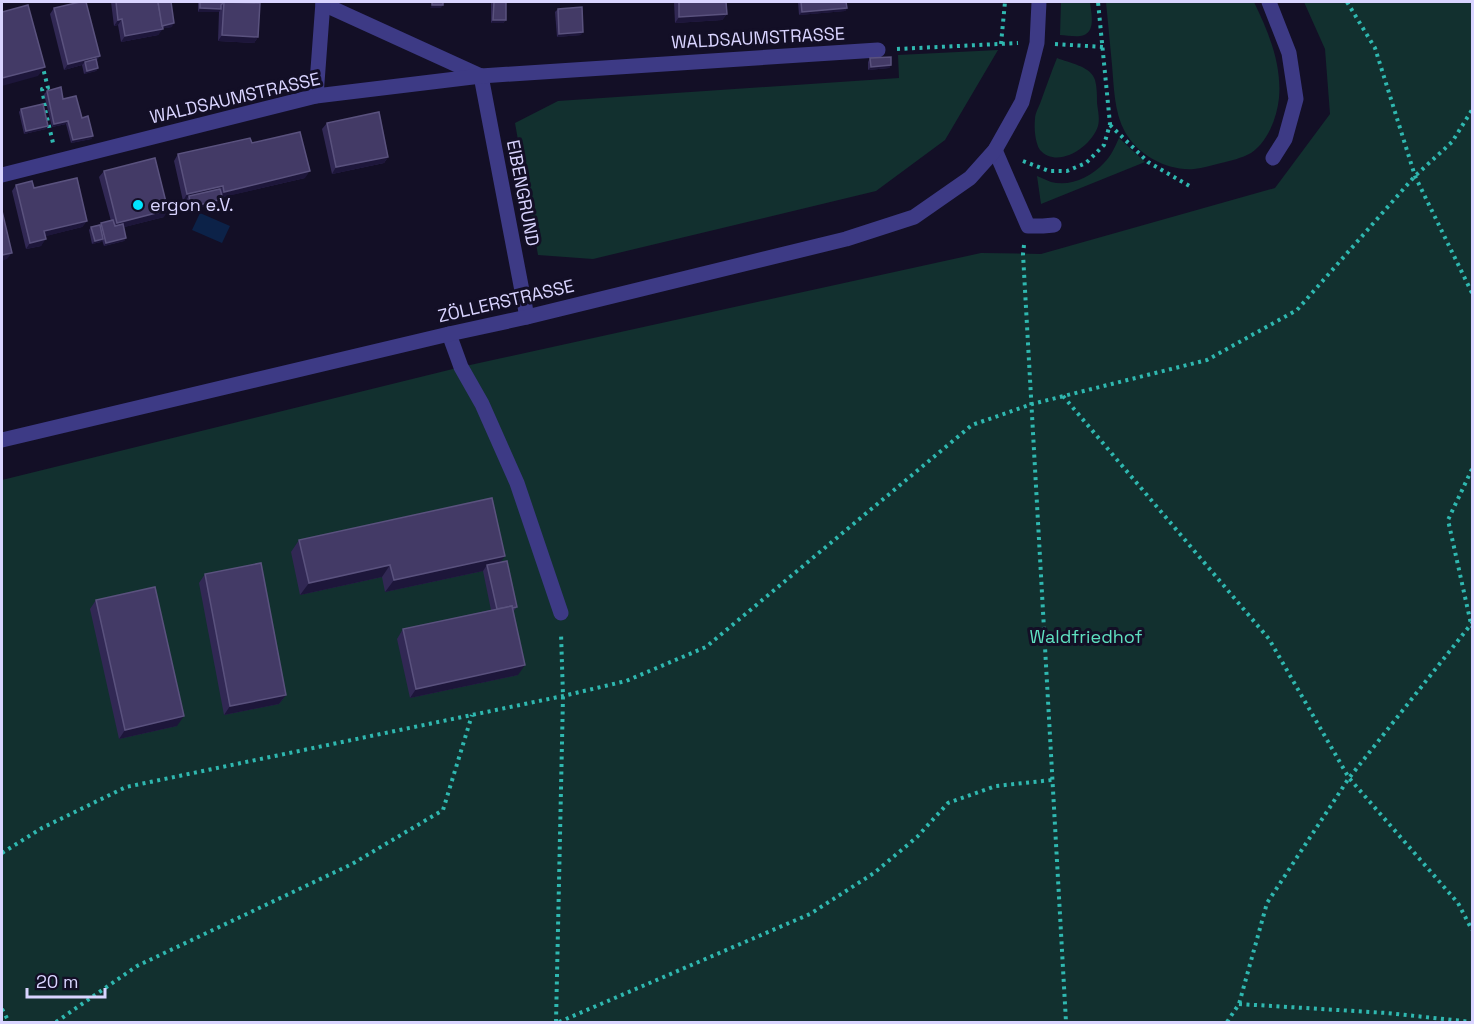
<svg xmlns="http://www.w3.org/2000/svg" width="1474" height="1024" font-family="'Space Grotesk',sans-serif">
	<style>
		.green { fill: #12302f }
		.water { fill: #0c2248 }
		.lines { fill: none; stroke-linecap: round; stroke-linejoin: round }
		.path { stroke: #2fb8b0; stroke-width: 4; stroke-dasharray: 3 4.5; stroke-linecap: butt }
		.minor { stroke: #3d3a85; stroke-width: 15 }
		.wall { fill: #312854 }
		.shaded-wall { fill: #1d163a }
		.building { fill: #433a66; stroke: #5a527e; stroke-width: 1.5 }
		.poi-dot { fill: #00e5ff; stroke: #130f26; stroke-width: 2 }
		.labels { text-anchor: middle; stroke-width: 6; stroke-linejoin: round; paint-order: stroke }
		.street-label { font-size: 18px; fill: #d9d4ff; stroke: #130f26 }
		.poi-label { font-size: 18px; fill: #d9d4ff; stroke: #130f26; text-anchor: start }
		.park-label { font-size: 18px; fill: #5fe0c0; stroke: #130f26 }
	</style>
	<rect width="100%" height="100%" fill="#130f26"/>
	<g class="green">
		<path d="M1061 2H1090C1091 13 1097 34 1080 36 1074 37 1066 35 1060 35Z"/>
		<path d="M1106 2H1254C1268 31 1282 64 1279 98 1277 117 1268 142 1251 153 1242 158 1230 161 1221 163 1212 165 1203 168 1194 169 1167 171 1138 155 1125 132 1114 112 1114 87 1112 65 1110 44 1108 23 1106 2Z"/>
		<path d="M1304 2H1472V1022H2V480L461 367 981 253 1041 254 1275 188 1330 114 1325 49Z"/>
		<path d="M998 50 945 140 876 191 593 259 538 255 515 123 558 101 899 78 898 55Z"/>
		<path d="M1057 58C1069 63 1091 66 1095 80 1097 87 1097 96 1097 103 1098 111 1100 119 1098 126 1092 146 1058 170 1040 150 1035 143 1034 127 1035 119 1035 113 1039 107 1041 101 1046 87 1051 73 1057 58Z"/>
		<path d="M1119 138 1145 162 1041 204 1037 176C1042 178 1046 180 1051 182 1070 187 1091 177 1104 163 1111 156 1115 147 1119 138Z"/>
	</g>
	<path class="water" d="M200 213 230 226 222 243 192 230Z"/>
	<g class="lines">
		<g class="path">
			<path d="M1347 2 1375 48 1415 176 1472 293"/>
			<path d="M1001 44 1005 2"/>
			<path d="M1055 44 1103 47"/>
			<path d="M897 49 1018 43"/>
			<path d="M42 64 48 88 42 89 45 105V109L53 143"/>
			<path d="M1110 125 1148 162 1193 188"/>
			<path d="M1023 161 1049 171H1067L1086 163 1104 145 1110 124 1098 2"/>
			<path d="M1024 245 1023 254 1066 1022"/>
			<path d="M1063 396 1269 639 1349 778 1458 903 1472 930"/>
			<path d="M1472 469 1448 520 1471 624 1472 627"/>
			<path d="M2 853 42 828 126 787 563 696 626 681 706 647 972 425 1032 404 1207 360 1297 310 1415 176 1452 142 1472 110"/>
			<path d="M1239 1004 1387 1013 1472 1022"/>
			<path d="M2 1009 9 1022"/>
			<path d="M56 1022 137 966 352 864 443 810 472 715"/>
			<path d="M556 1022 563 696 561 633"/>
			<path d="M559 1022 810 914 874 873 917 837 948 803 996 786 1052 780"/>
			<path d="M1227 1022 1239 1004 1267 903 1349 778 1472 623"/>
		</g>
		<g class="minor">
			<path d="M1269 2 1289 53 1296 99 1285 139 1273 158"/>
			<path d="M323 4 481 76"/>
			<path d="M481 76 527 317"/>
			<path d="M316 96 323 2"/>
			<path d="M995 150 1028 226H1043L1054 225"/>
			<path d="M2 175 316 96 481 76 878 50"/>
			<path d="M449 334 461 367 482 404 517 483 561 613"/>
			<path d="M2 440 449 334 527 317 846 239 914 217 970 178 995 150 1022 102 1037 43 1039 2"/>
		</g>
	</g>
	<g class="wall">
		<path d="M111 2H171L172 27 163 28 158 35 121 42 118 25 114 26Z"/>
		<path d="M198 2H235L258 37 254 43 218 41 219 12H198Z"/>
		<path d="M491 2H506V20L503 23H491Z"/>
		<path d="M674 2H726L727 14 722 20 675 23Z"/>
		<path d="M798 2H846L847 8 845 11 799 15Z"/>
		<path d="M54 8 100 56 97 60 98 68 96 71 84 74 82 65 64 70 50 14Z"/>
		<path d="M558 9 581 35 557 37 555 12Z"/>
		<path d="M870 58 891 65 889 68 868 70V62Z"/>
		<path d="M47 91 63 99 82 118 93 136 91 139 71 143 66 124 52 127 44 94Z"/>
		<path d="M21 109 48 126 46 129 24 134 19 112Z"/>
		<path d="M327 123 388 157 384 163 332 174 322 129Z"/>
		<path d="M178 154 305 178 222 197 223 199 221 203 188 210 186 200 183 201 174 161Z"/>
		<path d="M104 171 164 217 124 227 126 238 124 241 104 246 102 240 101 242 92 244 89 230 91 227 111 221 99 177Z"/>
		<path d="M16 185 34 188 87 221 82 227 45 236 41 246 26 249 12 191Z"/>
		<path d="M299 540 505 556 500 562 517 607 513 612 518 675 410 698 397 639 403 629 491 610 483 571 385 592 382 577 300 595 291 552Z"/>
		<path d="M205 574 286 695 279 704 224 715 199 583Z"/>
		<path d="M96 600 177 726 119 739 90 609Z"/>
	</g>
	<g class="shaded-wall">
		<path d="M432 5H443L441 8H430Z"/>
		<path d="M200 8 221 9 219 12H198Z"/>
		<path d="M847 8 845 11 799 15 802 12Z"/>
		<path d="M727 14 722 20 675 23 679 17Z"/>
		<path d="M122 19 118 25 114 26 118 20Z"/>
		<path d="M493 20H506L503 23H491Z"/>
		<path d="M174 23 172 27 158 29 160 26Z"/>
		<path d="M163 29 158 35 121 42 125 36Z"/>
		<path d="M583 32 581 35 557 37 559 34Z"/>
		<path d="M222 35 258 37 254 43 218 41Z"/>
		<path d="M100 56 95 62H85L82 65 64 70 68 64Z"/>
		<path d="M891 65 889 68 868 70 871 67Z"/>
		<path d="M45 67 38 76 2 86V78Z"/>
		<path d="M98 68 96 71 84 74 87 71Z"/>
		<path d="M68 121 66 124 52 127 54 124Z"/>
		<path d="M48 126 46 129 24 134 26 131Z"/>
		<path d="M93 136 91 139 71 143 73 140Z"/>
		<path d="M388 157 384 163 332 174 336 167Z"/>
		<path d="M310 171 305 178 219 198 224 192Z"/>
		<path d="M223 186 218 192 189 196 186 200 183 201 187 194Z"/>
		<path d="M223 199 221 203 188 210 191 207Z"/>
		<path d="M168 210 164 217 113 230 117 223Z"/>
		<path d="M87 221 82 227 39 238 44 231Z"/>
		<path d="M126 238 124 241 104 246 106 243Z"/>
		<path d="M46 239 41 246 26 249 30 243Z"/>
		<path d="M103 239 101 242 92 244 95 241Z"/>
		<path d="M12 253 7 259 2 261V255Z"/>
		<path d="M505 556 496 568 487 565 483 571 385 592 394 580Z"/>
		<path d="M390 565 382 577 300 595 309 583Z"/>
		<path d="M525 665 518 675 410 698 416 689Z"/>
		<path d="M286 695 279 704 224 715 230 706Z"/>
		<path d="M184 716 177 726 119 739 125 730Z"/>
	</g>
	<g class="building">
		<path d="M80 2H86L100 56 68 64 54 8Z"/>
		<path d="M116 2H158L163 29 125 36 122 19 118 20Z"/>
		<path d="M158 2H171L174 23 162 26Z"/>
		<path d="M200 2H235H224L221 5V9L200 8Z"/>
		<path d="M224 2 260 3 258 37 222 35Z"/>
		<rect x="432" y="2" width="11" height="3"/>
		<path d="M494 2H506V20H493Z"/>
		<path d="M679 2H726L727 14 679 17Z"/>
		<path d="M801 2H846L847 8 802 12Z"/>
		<path d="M28 5 45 67 2 78V12Z"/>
		<path d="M582 7 583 32 559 34 558 9Z"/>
		<path d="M891 57V65L871 67 870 58Z"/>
		<path d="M96 59 98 68 87 71 85 62Z"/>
		<path d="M61 87 63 99 76 96 82 118 88 116 93 136 73 140 68 121 54 124 47 91Z"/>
		<path d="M43 104 48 126 26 131 21 109Z"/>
		<path d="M379 112 388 157 336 167 327 123Z"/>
		<path d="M300 132 310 171 224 192 223 186 187 194 178 154 250 138 252 143Z"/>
		<path d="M155 158 168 210 117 223 104 171Z"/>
		<path d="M77 178 87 221 44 231 46 239 30 243 16 185 32 181 34 188Z"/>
		<path d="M220 189 223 199 191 207 189 196Z"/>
		<path d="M2 211 12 253 2 255Z"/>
		<path d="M113 220 115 226 123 224 126 238 106 243 101 223Z"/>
		<path d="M100 225 103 239 95 241 91 227Z"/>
		<path d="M492 498 505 556 394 580 390 565 309 583 299 540Z"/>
		<path d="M507 561 517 607 512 608V606L497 609 487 565Z"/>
		<path d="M261 563 286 695 230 706 205 574Z"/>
		<path d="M155 587 184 716 125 730 96 600Z"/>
		<path d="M512 606 525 665 416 689 403 629Z"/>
	</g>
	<circle class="poi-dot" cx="138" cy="205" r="6"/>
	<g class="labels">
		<g class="street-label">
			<text transform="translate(758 38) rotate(-3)" y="6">WALDSAUMSTRASSE</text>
			<text transform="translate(235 98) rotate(-13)" y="6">WALDSAUMSTRASSE</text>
			<text transform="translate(523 193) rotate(79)" y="6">EIBENGRUND</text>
			<text transform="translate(506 301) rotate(-13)" y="6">ZÖLLERSTRASSE</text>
		</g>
		<g class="poi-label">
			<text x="150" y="211">ergon e.V.</text>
		</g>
		<g class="park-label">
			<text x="1086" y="643">Waldfriedhof</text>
		</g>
	</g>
	<rect width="1474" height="1024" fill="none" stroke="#d9d4ff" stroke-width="6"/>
	<path d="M27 988v9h78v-9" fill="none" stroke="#d9d4ff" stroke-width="3"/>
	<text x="36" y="988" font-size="18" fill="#d9d4ff" stroke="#130f26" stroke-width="4.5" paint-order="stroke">20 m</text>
</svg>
